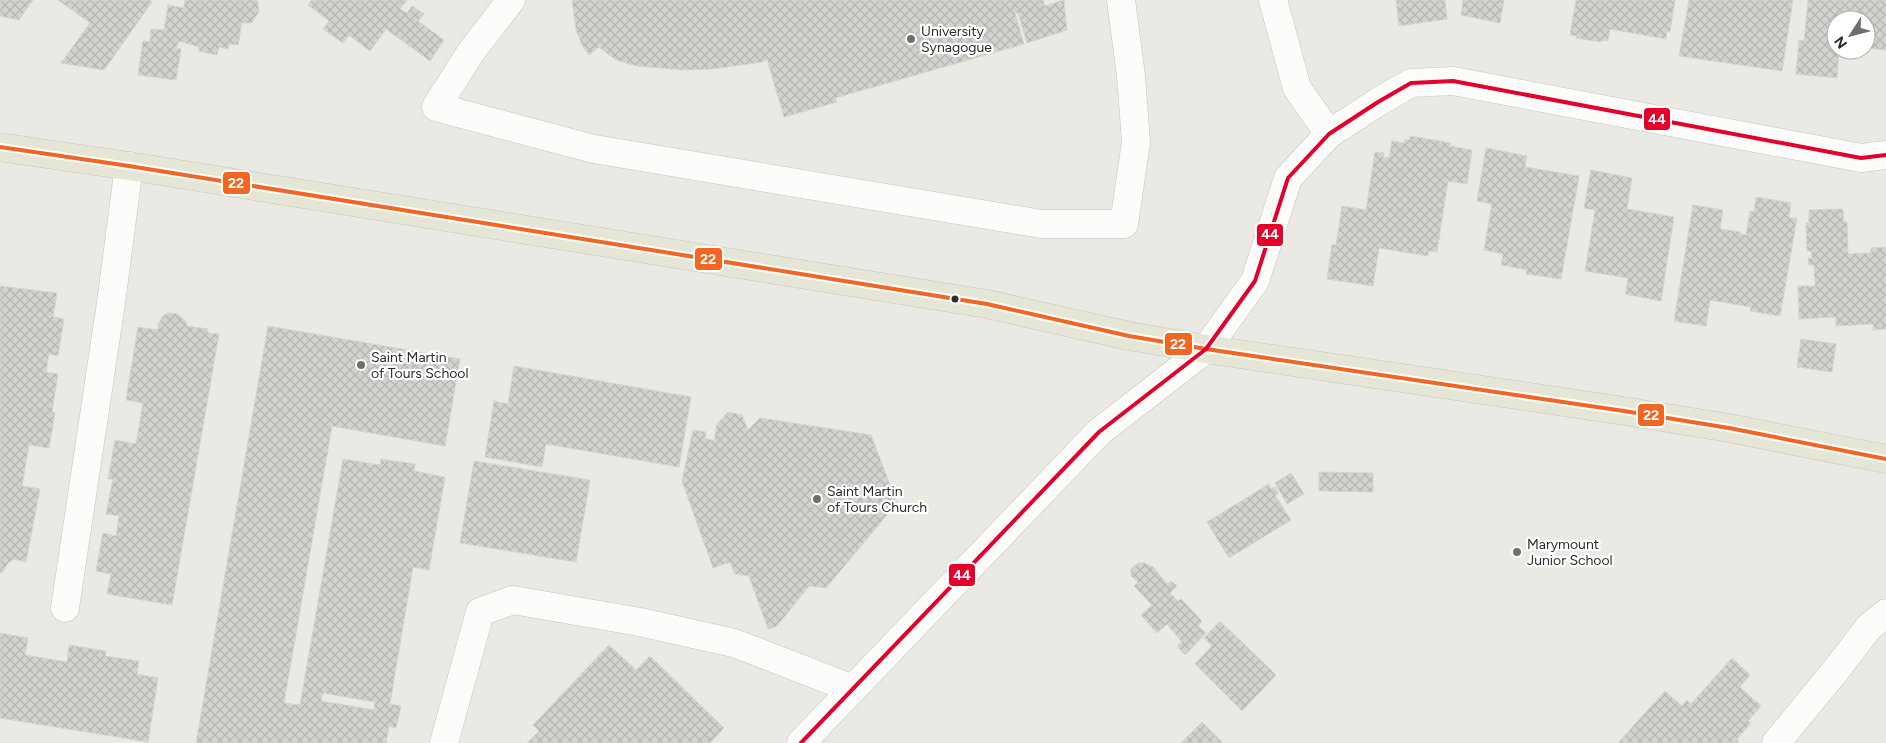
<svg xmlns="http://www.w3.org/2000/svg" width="1886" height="743" font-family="Figtree,sans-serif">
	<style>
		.building { fill: url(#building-cross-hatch); stroke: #d5d4d0; fill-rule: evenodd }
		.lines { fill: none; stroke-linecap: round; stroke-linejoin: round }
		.minor-casing { stroke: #c4c4c4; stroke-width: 29 }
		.major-casing { stroke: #c6c5c3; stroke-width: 29 }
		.minor { stroke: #fcfcfb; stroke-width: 28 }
		.major { stroke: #e6e6d7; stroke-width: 28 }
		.bus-1-casing { stroke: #fff; stroke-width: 8 }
		.bus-2-casing { stroke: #fff; stroke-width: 8 }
		.bus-1 { stroke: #f26522; stroke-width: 4 }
		.bus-2 { stroke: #e4002b; stroke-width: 4 }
		.poi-dot { fill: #6f6f6d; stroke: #fff; stroke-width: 2 }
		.bus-dot { fill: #2d2d2d; stroke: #fff; stroke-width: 2 }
		.labels { text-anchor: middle; stroke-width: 4.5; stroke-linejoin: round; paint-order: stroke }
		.poi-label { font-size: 14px; fill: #2d2d2d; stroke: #fff; text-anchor: start }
		.line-badge { stroke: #fff; stroke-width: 2 }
		.badge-label { font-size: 14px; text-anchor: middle; font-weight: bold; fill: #fff }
	</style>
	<defs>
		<pattern id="building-cross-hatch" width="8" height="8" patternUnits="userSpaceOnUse" patternTransform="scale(1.25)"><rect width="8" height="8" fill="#d3d2ce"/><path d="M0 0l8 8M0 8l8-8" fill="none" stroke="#b5b5b1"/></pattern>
	</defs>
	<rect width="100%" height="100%" fill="#eae9e4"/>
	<g class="building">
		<path d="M0 0H33L19 20 0 16Z"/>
		<path d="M58 0H150L152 2 104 70 61 63 90 23Z"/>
		<path d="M185 0H257L259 11 252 23H242L238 45 229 44 228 49 219 47 217 55 199 51V47L179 41 176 48 181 49 176 80 138 75 143 41 150 42 151 29 164 30 168 5 184 8Z"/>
		<path d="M312 0H407L400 9 407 13 412 6 424 14 418 21 444 40 430 61 386 29 370 51 349 35 343 43 323 29 329 21 308 5Z"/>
		<path d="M572 0H1043L1045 6 1064 0 1067 30 1027 43 1018 13H1015L1024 44 835 98 837 102 784 117 767 59 763 62 712 69 684 70 637 66 616 60 599 47 589 55 582 45 576 30Z"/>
		<path d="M1396 0H1445L1447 19 1399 26Z"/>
		<path d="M1463 0H1504L1500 23 1461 15Z"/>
		<path d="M1576 0H1675L1670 32 1667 31 1666 39 1610 29 1608 41 1601 40V42L1576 38 1577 36 1570 35Z"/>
		<path d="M1689 0H1793L1782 71 1679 56Z"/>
		<path d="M1808 0H1886V50L1866 48V20H1836V50H1839L1837 78 1796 74 1799 40 1804 41Z"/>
		<path d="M1410 136 1451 143 1450 146 1472 150 1467 184 1448 181 1437 252 1429 251 1428 256 1379 248 1373 286 1327 279 1332 244 1336 245 1342 206 1366 210 1375 152 1384 153 1383 157 1389 158 1392 141 1404 143 1405 139 1410 140Z"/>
		<path d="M1486 148 1527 156 1525 167 1579 176 1561 279 1526 274 1527 270 1501 265 1503 254 1484 250 1492 204 1477 201Z"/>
		<path d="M1591 170 1632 178 1627 209 1674 217 1661 301 1625 294 1628 278 1585 271 1595 210 1584 208Z"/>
		<path d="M1756 197 1791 203 1789 218H1797L1780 316 1750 311 1751 307 1710 300 1706 326 1674 321 1693 205 1723 210 1720 229 1741 232 1740 234 1746 235 1750 211 1754 212Z"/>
		<path d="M1843 209 1844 222H1847L1848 254 1871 253V248L1886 247V329L1873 330 1874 324 1836 326V317L1799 319 1798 286H1815L1814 265H1809L1808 258 1812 259 1811 251H1807L1806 223H1809V210Z"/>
		<path d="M0 286 57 293 53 317 64 319 58 356 49 354 46 372 58 374 52 412 55 413 49 448 29 445 22 486 40 489 26 562 13 559 7 564 5 569 0 574Z"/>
		<path d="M168 313 178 314 186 322 187 326 208 329V333L219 334 172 605 107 594 111 574 96 571 103 533 116 536 119 516 106 514 113 479H108L115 440 136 444 143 403 126 400 138 327 158 330V324L163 316Z"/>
		<path d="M268 326 460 359 445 446 332 426 284 703 300 705 343 459 380 465 381 459 415 464 414 471 445 477 429 570 413 567 390 704 401 706 396 728 389 726 386 743H196ZM323 693 375 702 374 710 321 701Z"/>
		<path d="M1801 339 1836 344 1832 372 1797 367Z"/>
		<path d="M514 366 691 397 679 467 546 444 542 467 485 457 494 401 508 404Z"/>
		<path d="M728 412 742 415 748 430 760 418 871 435 897 503 826 588 809 586 777 626 768 629 749 576 735 574 730 562 713 568 682 481 693 430 706 432 705 438 714 441 717 424Z"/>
		<path d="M474 461 590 480 576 562 460 543Z"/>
		<path d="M1319 472 1373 473V492L1319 491Z"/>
		<path d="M1291 473 1304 494 1287 504 1275 483Z"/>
		<path d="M1269 484 1271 489 1275 487 1278 493 1275 495 1291 520 1229 558 1207 522Z"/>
		<path d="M1138 563H1144L1153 567 1167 584 1171 581 1177 586 1170 593 1178 601 1181 599 1202 621 1198 626 1206 633 1185 655 1177 646 1182 642 1167 624 1157 633 1141 615 1152 605 1134 586 1138 582 1131 576V569Z"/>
		<path d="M1220 621 1276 675 1242 711 1195 664 1212 646 1204 638Z"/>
		<path d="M0 633 28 638 25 655 67 662 69 645 106 651 105 656 139 661 137 674 158 678 148 742 0 718Z"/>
		<path d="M609 645 636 670 650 656 724 728 710 743H527L539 731 533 725Z"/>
		<path d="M1732 658 1750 675 1740 687 1761 706 1748 721 1751 723 1737 739 1739 741 1737 743H1618L1665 691 1682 706 1687 700 1691 704Z"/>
		<path d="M1202 722 1223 743H1181Z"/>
	</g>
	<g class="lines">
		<g class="minor-casing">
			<g id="minor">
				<path d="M511 0 471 52 436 107 594 149 1041 224H1124L1136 142 1131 76 1121 0"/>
				<path d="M1273 0 1297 88 1329 134"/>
				<path d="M65 608 111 303 129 166"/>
				<path d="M444 743 480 612 513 600 640 622 734 643 853 689"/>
				<path d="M801 743 1099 432 1206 349 1255 281 1288 178 1329 134 1378 102 1411 83 1453 81 1861 158 1886 155"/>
				<path d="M1776 743 1836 670 1869 627 1886 613"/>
			</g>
		</g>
		<g class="major-casing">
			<path id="major" d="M0 147 129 166 987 304 1129 336 1206 349 1624 411 1729 428 1886 459"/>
		</g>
		<use href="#minor" class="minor"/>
		<use href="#major" class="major"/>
		<g class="bus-1-casing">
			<path id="bus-1" d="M0 147 129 166 987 304 1129 336 1206 349 1624 411 1729 428 1886 459"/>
		</g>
		<g class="bus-2-casing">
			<path id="bus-2" d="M801 743 1099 432 1206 349 1255 281 1288 178 1329 134 1378 102 1411 83 1453 81 1861 158 1886 155"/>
		</g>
		<use href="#bus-1" class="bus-1"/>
		<use href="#bus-2" class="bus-2"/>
	</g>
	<g class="poi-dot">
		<circle cx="911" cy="39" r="5"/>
		<circle cx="361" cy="365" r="5"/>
		<circle cx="817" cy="499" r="5"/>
		<circle cx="1517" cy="552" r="5"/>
	</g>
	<circle class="bus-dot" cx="955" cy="299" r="4.5"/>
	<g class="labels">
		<g class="poi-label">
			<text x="921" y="36">University<tspan x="921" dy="16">Synagogue</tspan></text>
			<text x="371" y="362">Saint Martin<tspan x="371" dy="16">of Tours School</tspan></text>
			<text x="827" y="496">Saint Martin<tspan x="827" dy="16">of Tours Church</tspan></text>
			<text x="1527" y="549">Marymount<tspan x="1527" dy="16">Junior School</tspan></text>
		</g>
	</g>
	<g class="line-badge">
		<rect x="1643" y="107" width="28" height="24" rx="5" fill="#e4002b"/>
		<rect x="222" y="171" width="29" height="24" rx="5" fill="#f26522"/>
		<rect x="1256" y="223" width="28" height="24" rx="5" fill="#e4002b"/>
		<rect x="694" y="247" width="29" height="24" rx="5" fill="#f26522"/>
		<rect x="1164" y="332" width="29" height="24" rx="5" fill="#f26522"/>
		<rect x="1637" y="403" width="28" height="24" rx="5" fill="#f26522"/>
		<rect x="948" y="563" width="28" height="24" rx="5" fill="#e4002b"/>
	</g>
	<g class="badge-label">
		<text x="1657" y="124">44</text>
		<text x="236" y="188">22</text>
		<text x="1270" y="239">44</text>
		<text x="708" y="264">22</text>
		<text x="1178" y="349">22</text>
		<text x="1651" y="420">22</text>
		<text x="962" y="580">44</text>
	</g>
	<g transform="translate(1851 35) rotate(234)"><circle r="24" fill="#ffffff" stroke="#ababab"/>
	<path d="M0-4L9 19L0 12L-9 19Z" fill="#6f6f6d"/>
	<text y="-8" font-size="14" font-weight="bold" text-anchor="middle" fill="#2d2d2d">N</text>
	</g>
</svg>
